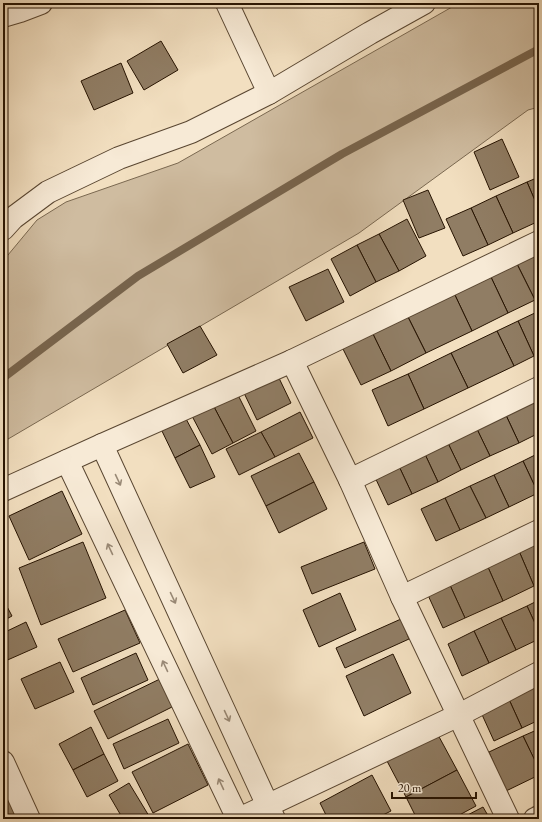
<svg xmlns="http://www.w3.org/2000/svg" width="542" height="822" font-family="'EB Garamond',serif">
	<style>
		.green { fill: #cfbca0; stroke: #7a6850 }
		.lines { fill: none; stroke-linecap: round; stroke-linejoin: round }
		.stream { stroke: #77644d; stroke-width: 8 }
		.building { fill: #907d64; stroke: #261301 }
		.street-casing { stroke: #594631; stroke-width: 24 }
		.street { stroke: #f7ead6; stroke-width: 22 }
		.oneway { stroke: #998976 }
	</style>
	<rect width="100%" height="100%" fill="#f2dfc0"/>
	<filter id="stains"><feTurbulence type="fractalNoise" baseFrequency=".005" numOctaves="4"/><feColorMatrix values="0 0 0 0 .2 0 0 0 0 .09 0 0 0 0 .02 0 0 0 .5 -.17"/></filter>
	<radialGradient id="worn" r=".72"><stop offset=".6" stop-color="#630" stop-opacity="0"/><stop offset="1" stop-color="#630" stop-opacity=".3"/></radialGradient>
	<path class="green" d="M459 3H539V107L528 110 359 233 3 442V261L37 220 66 202 178 163Z"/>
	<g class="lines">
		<path class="stream" d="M3 378 138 276 342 154 539 49"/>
	</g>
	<g class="building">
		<path d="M161 41 178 70 144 90 127 61Z"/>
		<path d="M121 63 133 93 94 110 81 81Z"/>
		<path d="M502 139 519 177 490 190 474 152Z"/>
		<path d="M539 177V210L527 182Z"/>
		<path d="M527 182 539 210V221L513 233 496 196Z"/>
		<path d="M428 190 445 228 419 238 403 200Z"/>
		<path d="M496 196 513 233 488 245 471 208Z"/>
		<path d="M471 208 488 245 463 256 446 219Z"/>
		<path d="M407 219 426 256 399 271 379 234Z"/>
		<path d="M379 234 399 271 376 282 357 245Z"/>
		<path d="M357 245 376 282 350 296 331 259Z"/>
		<path d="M537 252 539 255V298L535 300 516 262Z"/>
		<path d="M516 262 535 300 508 313 490 275Z"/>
		<path d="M328 269 344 302 306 321 289 287Z"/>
		<path d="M490 275 508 313 472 331 454 293Z"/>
		<path d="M454 293 472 331 426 353 407 315Z"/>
		<path d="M539 311V354L534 356 518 321Z"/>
		<path d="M407 315 426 353 391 371 372 332Z"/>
		<path d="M518 321 534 356 514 366 497 331Z"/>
		<path d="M200 326 217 355 183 373 167 344Z"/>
		<path d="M497 331 514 366 468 388 451 353Z"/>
		<path d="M372 332 391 371 361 385 342 347Z"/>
		<path d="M451 353 468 388 424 409 408 374Z"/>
		<path d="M408 374 424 409 388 426 372 390Z"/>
		<path d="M278 376 291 403 257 420 244 393Z"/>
		<path d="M237 393 256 431 233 443 213 405Z"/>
		<path d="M539 399V433L519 443 504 411Z"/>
		<path d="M213 405 233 443 212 454 192 416Z"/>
		<path d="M504 411 519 443 490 456 475 425Z"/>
		<path d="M300 412 313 438 275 457 261 432Z"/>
		<path d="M185 417 200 445 175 458 161 429Z"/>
		<path d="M475 425 490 456 461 470 446 439Z"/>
		<path d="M261 432 275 457 239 475 226 449Z"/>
		<path d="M446 439 461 470 438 482 423 450Z"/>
		<path d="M200 445 215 477 190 488 175 458Z"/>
		<path d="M423 450 438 482 412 494 397 462Z"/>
		<path d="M299 453 314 482 266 506 251 476Z"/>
		<path d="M539 453V492L538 493 523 461Z"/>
		<path d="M523 461 538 493 509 507 494 475Z"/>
		<path d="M397 462 412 494 388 505 373 473Z"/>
		<path d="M494 475 509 507 486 518 470 486Z"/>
		<path d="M314 482 327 509 279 533 266 506Z"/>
		<path d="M470 486 486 518 460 530 445 498Z"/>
		<path d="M62 491 82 534 29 560 9 516Z"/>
		<path d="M445 498 460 530 436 541 421 509Z"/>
		<path d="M83 542 106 598 41 625 19 568Z"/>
		<path d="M364 542 375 569 312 594 301 567Z"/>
		<path d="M539 542V584L534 586 519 551Z"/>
		<path d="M519 551 534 586 503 601 487 565Z"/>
		<path d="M487 565 503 601 465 618 449 583Z"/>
		<path d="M449 583 465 618 443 628 427 593Z"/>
		<path d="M340 593 356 630 319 647 303 610Z"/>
		<path d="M3 599 12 616 3 621Z"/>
		<path d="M539 600V632L527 606Z"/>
		<path d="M527 606 539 632V639L516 650 501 618Z"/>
		<path d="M125 610 140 643 73 672 58 639Z"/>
		<path d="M501 618 516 650 489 663 474 631Z"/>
		<path d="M401 619 409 639 345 668 336 648Z"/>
		<path d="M26 622 37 647 3 662V633Z"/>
		<path d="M474 631 489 663 462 676 448 644Z"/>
		<path d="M136 653 148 680 93 705 81 678Z"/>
		<path d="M393 654 411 693 364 716 346 676Z"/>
		<path d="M60 662 74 692 35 709 21 679Z"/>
		<path d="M164 677 178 704 108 739 94 711Z"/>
		<path d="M532 683 539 697V720L522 728 507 695Z"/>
		<path d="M507 695 522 728 494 741 479 708Z"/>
		<path d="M168 719 179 743 124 769 113 744Z"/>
		<path d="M91 727 104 754 73 770 59 744Z"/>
		<path d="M539 729V769L523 736Z"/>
		<path d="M437 733 457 770 406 797 387 761Z"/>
		<path d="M523 736 539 769V775L506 791 489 752Z"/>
		<path d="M188 744 208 785 153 813 132 772Z"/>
		<path d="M104 754 118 781 87 797 73 770Z"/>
		<path d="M457 770 476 806 452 819H417L406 797Z"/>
		<path d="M372 775 391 811 375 819H328L320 803Z"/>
		<path d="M129 783 149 816 144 819H123L109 795Z"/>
		<path d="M14 797 23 819H3V802Z"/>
		<path d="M483 807 490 819H460Z"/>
	</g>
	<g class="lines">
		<g class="street-casing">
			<g id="street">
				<path d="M227 3 269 93"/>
				<path d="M3 16 20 11 41 3"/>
				<path d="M3 229 13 218 48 192 119 158 191 132 269 93 370 33 424 3"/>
				<path d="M292 361 350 480 402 597 508 819"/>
				<path d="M102 445 274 819"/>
				<path d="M67 461 238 819"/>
				<path d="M350 480 539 388"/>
				<path d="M3 490 102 445 292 361 539 242"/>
				<path d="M402 597 539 531"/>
				<path d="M3 762 29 819"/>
				<path d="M239 819 459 715 539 673"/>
				<path d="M535 819 539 817"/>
			</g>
		</g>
		<use href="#street" class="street"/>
	</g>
	<defs><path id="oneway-shaft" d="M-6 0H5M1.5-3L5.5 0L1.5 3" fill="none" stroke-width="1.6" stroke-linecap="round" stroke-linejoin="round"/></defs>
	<g class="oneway">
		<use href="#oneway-shaft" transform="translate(118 480) rotate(65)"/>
		<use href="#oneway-shaft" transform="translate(110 549) rotate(-115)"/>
		<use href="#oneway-shaft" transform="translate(173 598) rotate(65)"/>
		<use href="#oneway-shaft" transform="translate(165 666) rotate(-115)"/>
		<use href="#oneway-shaft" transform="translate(227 716) rotate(65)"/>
		<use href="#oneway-shaft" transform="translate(221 784) rotate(-115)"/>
	</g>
	<rect width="542" height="822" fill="none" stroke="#f2dfc0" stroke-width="16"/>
	<rect x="4" y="4" width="534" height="814" fill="none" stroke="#261301" stroke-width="2"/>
	<rect x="8" y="8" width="526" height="806" fill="none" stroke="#261301"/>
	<path d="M392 792v6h84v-6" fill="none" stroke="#261301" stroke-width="2"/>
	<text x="398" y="792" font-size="12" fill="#261301" stroke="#f7ead6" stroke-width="3" paint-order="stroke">20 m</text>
	<rect width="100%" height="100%" filter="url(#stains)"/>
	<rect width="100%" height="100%" fill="url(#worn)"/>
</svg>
